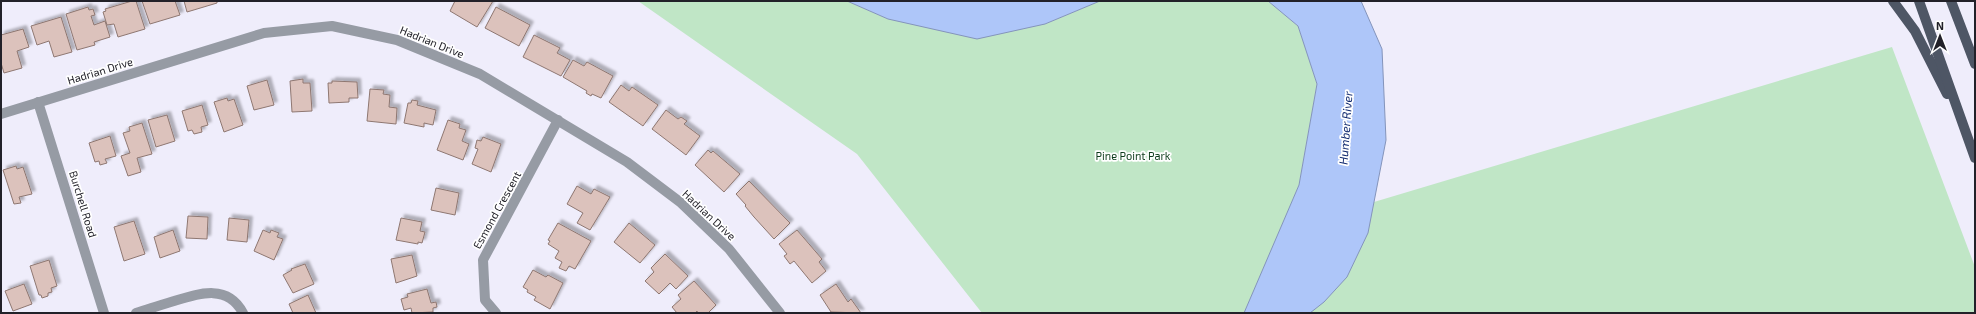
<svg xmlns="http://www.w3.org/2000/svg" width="1976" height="314" font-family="'Exo 2',sans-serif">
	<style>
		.green { fill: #c0e6c6 }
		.water { fill: #aec6f9; stroke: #8494bb }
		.building { fill: #dcc2bc; stroke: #8e7771; filter: url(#shadow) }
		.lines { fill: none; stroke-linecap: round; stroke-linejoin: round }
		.minor { stroke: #969ba4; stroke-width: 10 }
		.major { stroke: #4e5665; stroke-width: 10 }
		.labels { text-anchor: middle; stroke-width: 3.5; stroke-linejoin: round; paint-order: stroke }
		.street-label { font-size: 11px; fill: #222129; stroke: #fff }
		.park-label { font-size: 11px; fill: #0d3c1b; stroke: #fff }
		.water-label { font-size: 12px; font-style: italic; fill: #10296f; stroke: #fff }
	</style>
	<defs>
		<filter id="shadow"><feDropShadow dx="3.5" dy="-3.5" stdDeviation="1" flood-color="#0004"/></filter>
	</defs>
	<rect width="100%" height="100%" fill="#efedfb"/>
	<path class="green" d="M638 1H847L888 19 1045 24 1100 1H1268L1298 26 1317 84 1299 185 1283 225 1374 202 1892 47 1975 267V313H982L857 154Z"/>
	<g class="water">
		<path d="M847 1H1100L1045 24 977 39 888 19Z"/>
		<path d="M1268 1H1361L1382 49 1386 140 1368 233 1347 277 1324 302 1310 313H1244L1299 185 1317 84 1298 26Z"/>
	</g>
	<g class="building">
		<path d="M132 1H136L145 29 118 37 114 24 107 25 103 12 106 11 105 9Z"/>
		<path d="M142 1H175L180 15 150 24Z"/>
		<path d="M184 1H217V3L187 12Z"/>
		<path d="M455 1H493L477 27 450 11Z"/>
		<path d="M88 7 89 10 93 9 95 15 91 16 94 25 105 21 110 37 94 42 95 45 77 50 66 14Z"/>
		<path d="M496 7 530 25 519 46 485 28Z"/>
		<path d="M61 17 72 52 54 57 49 41 37 45 31 26Z"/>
		<path d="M23 29 29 47 17 51 22 68 4 73 1 63V35Z"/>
		<path d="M534 35 560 48 557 53 570 60 561 76 523 57Z"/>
		<path d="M573 60 584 66 587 62 613 76 601 98 592 94 591 96 586 93 587 91 563 77Z"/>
		<path d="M303 79V83H310L312 111 292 112 290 81Z"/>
		<path d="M267 80 274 105 254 110 247 86Z"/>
		<path d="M332 81 357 82 358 98H349V102L329 103 328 83H332Z"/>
		<path d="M621 85 629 91 632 87 658 105 643 126 609 102Z"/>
		<path d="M370 89 384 90 383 94 390 95 389 107 397 108 396 124 367 121Z"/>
		<path d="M227 98 228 101 234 99 243 125 224 132 214 102Z"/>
		<path d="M412 100 418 101 417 105 436 110 433 125 424 123V127L404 123 408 103H411Z"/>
		<path d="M202 105 208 125 201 127 202 132 194 134 192 130 188 131 182 111Z"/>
		<path d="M666 110 678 119 681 117 687 121 684 124 700 136 686 155 652 129Z"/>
		<path d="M167 115 175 141 156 147 148 120Z"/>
		<path d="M448 120 460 124 459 128 466 130 462 141 469 144 463 160 437 150Z"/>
		<path d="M142 123 152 154 137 158 141 172 128 176 121 156 130 153 123 133 130 131 129 127Z"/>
		<path d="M110 136 116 156 105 159 107 163 100 165 99 161 95 162 89 143Z"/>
		<path d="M483 137 501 144 491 172 472 164 478 149 475 148 477 140 481 141Z"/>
		<path d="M708 150 711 153 713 151 740 174 724 192 695 165Z"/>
		<path d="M16 166 17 169 23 167 32 194 19 197 21 203 14 204 3 170Z"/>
		<path d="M749 181 790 223 774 239 754 217 745 206 746 205 736 194Z"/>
		<path d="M577 186 591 194 594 189 610 197 590 230 577 223 583 213 567 204Z"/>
		<path d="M436 188 459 193 455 215 431 210Z"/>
		<path d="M188 216 208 217 207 239 186 238Z"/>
		<path d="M229 218 249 220 247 242 227 240Z"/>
		<path d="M401 218 422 222 420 231 425 232 422 243 418 242V244L396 240Z"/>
		<path d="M134 221 145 254 124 261 114 227Z"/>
		<path d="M558 223 591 241 575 269 569 266 566 271 559 268 562 262 555 258 559 251 548 244 550 241 548 240Z"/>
		<path d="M629 223 655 245 640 263 614 242Z"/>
		<path d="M173 230 180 251 160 258 154 237Z"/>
		<path d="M263 230 270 233 271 230 279 233 277 237 283 239 274 260 254 251Z"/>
		<path d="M797 230 822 259 819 262 826 271 812 283 794 261 790 264 784 256 787 254 779 244Z"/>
		<path d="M665 254 688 276 676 289 670 283 659 294 645 281 654 272 651 268Z"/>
		<path d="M412 255 417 276 396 283 391 259Z"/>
		<path d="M49 260 57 286 51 288 52 292 48 293V296L42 298 41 295H39L30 266Z"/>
		<path d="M305 264 314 284 293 293 283 275 292 270 291 269Z"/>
		<path d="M533 270 546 277 548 275 563 283 550 309 534 300 536 297 527 292 528 290 523 287Z"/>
		<path d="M694 281 716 305 708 313H698L697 311 695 313H677L672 307 681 299 678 295Z"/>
		<path d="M24 284 32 304 13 311 5 291Z"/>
		<path d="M836 284 848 302 851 299 861 313 831 312 820 295Z"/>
		<path d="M427 289 431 303 436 302 437 307 433 308V312L412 313 411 308 404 310 401 299 408 297 407 294Z"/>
		<path d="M308 295 316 313H293L289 304Z"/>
	</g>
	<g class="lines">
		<g class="minor">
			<path d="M38 102 104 313"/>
			<path d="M1 114 264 33 332 26 397 40 480 74 627 162 680 202 729 249 780 313"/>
			<path d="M136 313C148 309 161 305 174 301 200 293 228 284 243 313"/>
			<path d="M496 313 485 300 483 260 558 120"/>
		</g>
		<g class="major">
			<path d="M1893 1 1915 31 1947 94"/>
			<path d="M1919 1 1975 158"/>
			<path d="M1951 1 1975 64"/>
		</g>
	</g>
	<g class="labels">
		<g class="street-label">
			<text transform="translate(432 42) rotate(22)" y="4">Hadrian Drive</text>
			<text transform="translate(100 71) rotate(-17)" y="4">Hadrian Drive</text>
			<text transform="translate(83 204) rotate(73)" y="4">Burchell Road</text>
			<text transform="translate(497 210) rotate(-61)" y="4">Esmond Crescent</text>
			<text transform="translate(709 215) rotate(43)" y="4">Hadrian Drive</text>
		</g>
		<g class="park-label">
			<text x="1133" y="160">Pine Point Park</text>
		</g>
		<g class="water-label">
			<text transform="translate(1346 128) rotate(-86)" y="4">Humber River</text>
		</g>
	</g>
	<rect width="1976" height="314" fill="none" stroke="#222129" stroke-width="4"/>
	<g transform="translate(1940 36)" stroke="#ffffff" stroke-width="3" paint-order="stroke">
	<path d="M0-3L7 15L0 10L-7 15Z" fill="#222129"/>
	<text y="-6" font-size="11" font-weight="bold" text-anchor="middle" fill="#222129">N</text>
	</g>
</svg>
